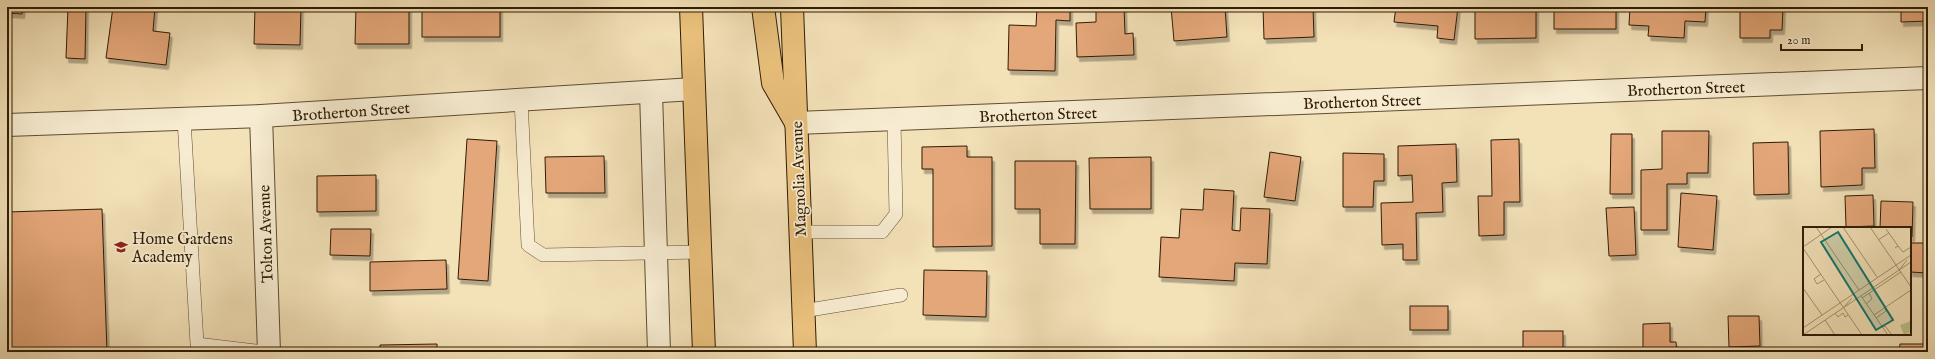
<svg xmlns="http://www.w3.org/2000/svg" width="1935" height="359" font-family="'IM FELL English',serif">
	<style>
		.building { fill: #e4a779; stroke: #2f1c04; filter: url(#shadow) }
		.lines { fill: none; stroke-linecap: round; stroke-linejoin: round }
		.service-casing { stroke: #604d31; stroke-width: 14 }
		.minor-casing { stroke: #604d31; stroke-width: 24 }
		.primary-casing { stroke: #2f1c04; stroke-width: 24 }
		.service { stroke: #f7ecd1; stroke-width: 13 }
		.minor { stroke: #f7ecd1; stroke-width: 22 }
		.primary { stroke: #eac07c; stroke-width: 22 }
		.labels { text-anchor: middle; stroke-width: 3.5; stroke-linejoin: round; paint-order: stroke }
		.street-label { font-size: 16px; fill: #2f1c04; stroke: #f7ecd1 }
		.poi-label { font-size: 16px; fill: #2f1c04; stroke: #f7ecd1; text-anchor: start }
		.inset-road { fill: none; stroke: #a59270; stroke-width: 1 }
		.view { fill: #0f766e; fill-opacity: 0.15; stroke: #0f766e; stroke-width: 2 }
		.inset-edge { fill: none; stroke: #2f1c04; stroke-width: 2 }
	</style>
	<defs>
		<filter id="shadow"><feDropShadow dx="2.5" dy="4.5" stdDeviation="0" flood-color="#0004"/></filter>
	</defs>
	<rect width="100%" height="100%" fill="#f3e1b8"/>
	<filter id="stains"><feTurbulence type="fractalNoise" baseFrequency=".005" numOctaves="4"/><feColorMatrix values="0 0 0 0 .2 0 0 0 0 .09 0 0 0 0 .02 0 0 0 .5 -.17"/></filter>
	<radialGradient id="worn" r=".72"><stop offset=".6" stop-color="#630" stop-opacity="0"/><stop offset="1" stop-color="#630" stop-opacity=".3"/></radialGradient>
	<g class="building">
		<path d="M7 7H23L22 14 7 13Z"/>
		<path d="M68 7H86L85 59 66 58Z"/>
		<path d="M113 7H155L153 31 170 33 166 65 106 58Z"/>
		<path d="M255 7H301L300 45 254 44Z"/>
		<path d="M356 7H409V44H355Z"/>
		<rect x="422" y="7" width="78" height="30"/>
		<path d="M1037 7H1070V21L1056 20 1055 71 1008 70 1009 25 1036 26Z"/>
		<path d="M1096 7H1124L1125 34 1133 33 1134 55 1077 57 1076 23 1096 22Z"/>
		<path d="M1171 7H1225L1227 37 1174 41Z"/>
		<path d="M1263 7H1313L1314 37 1264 39Z"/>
		<path d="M1396 7H1458L1454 40 1437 38 1438 26 1394 22Z"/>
		<path d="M1475 7H1536V38L1475 39Z"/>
		<rect x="1554" y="7" width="62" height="22"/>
		<path d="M1630 7H1706L1705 22 1685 21 1684 38 1648 36 1649 26 1629 25Z"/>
		<path d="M1740 7H1783L1782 30H1770V38H1740Z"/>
		<path d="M1901 7H1928V21L1901 22Z"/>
		<path d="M1874 129 1875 168H1862V185L1821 187 1820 131Z"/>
		<path d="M1662 131H1709L1708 173H1687V184H1667V230H1641V170L1662 169Z"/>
		<path d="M1611 134H1632V194H1610Z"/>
		<path d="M467 139 497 141 488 281 458 279Z"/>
		<path d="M1519 139 1520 202H1504V235L1479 236 1478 196H1492L1491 140Z"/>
		<path d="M1788 142 1789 194 1754 195 1753 143Z"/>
		<path d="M1456 144 1457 182 1442 183 1443 212 1416 213 1417 260H1403V244L1382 245 1381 203 1413 202 1412 175 1398 176V146Z"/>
		<path d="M967 146V157H992V246L933 247V169H922V147Z"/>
		<path d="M1270 152 1301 157 1295 201 1264 197Z"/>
		<path d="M1343 153 1384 154V181H1374L1373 207H1343Z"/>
		<path d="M604 156 605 193H546L545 157Z"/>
		<path d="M1151 157V209H1090L1089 158Z"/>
		<path d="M1015 161H1076L1075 244H1040V209H1015Z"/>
		<path d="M376 175V211L317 212V176Z"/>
		<path d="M1204 189 1234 191 1232 230 1240 231 1241 208 1270 209 1267 264 1235 263 1234 281 1159 277 1161 237 1179 238 1181 209 1203 210Z"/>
		<path d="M1681 193 1717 196 1713 250 1678 247Z"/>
		<path d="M1873 195 1874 226 1846 227 1845 196Z"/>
		<path d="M1881 201 1913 202 1912 237H1910V228H1880Z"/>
		<path d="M1634 207 1636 255 1609 256 1606 208Z"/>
		<path d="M102 209 107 352H8L7 212Z"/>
		<path d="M331 229H371L370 256 330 255Z"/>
		<path d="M1910 243H1928V273L1910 272Z"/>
		<path d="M446 260 447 289 370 291V262Z"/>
		<path d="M924 270 987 271 986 317 923 315Z"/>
		<rect x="1410" y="306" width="38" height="24"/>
		<path d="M1728 316H1759L1760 346 1729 347Z"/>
		<path d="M1924 317H1928V352H1899L1900 344H1924Z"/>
		<path d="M1670 323V342H1676L1677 352H1643V324Z"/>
		<rect x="1523" y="331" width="40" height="21"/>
		<path d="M437 344V352H380V345Z"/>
	</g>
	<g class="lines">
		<g class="service-casing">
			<g id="service">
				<path d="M521 100 528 245 543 255 700 252"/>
				<path d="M184 119 197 344 264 352"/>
				<path d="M800 232H882L896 214 894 120"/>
				<path d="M803 311 901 295"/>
			</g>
		</g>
		<g class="minor-casing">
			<g id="minor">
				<path d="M651 92 659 352"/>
				<path d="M261 116 269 352"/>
				<path d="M796 123 1928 78"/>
				<path d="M7 125 261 116 694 89"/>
			</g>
		</g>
		<g class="primary-casing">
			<g id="primary">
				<path d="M691 7 704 352"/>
				<path d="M763 7 773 83 795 121"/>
				<path d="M792 7 805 352"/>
			</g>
		</g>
		<use href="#service" class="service"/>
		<use href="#minor" class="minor"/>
		<use href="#primary" class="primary"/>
	</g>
	<defs>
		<g id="school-bare" transform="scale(1.08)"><path d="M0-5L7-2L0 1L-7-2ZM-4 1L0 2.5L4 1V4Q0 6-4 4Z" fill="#8f2418" stroke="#f7ecd1" stroke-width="2.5" paint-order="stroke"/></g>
	</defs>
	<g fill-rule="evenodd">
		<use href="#school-bare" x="121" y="247"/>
	</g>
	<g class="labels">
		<g class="street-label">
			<text transform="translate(1686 88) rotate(-2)" y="6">Brotherton Street</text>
			<text transform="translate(1362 101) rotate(-2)" y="6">Brotherton Street</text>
			<text transform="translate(351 111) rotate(-4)" y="6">Brotherton Street</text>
			<text transform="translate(1038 114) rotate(-2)" y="6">Brotherton Street</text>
			<text transform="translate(798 179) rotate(-92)" y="6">Magnolia Avenue</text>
			<text transform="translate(265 234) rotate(-92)" y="6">Tolton Avenue</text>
		</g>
		<g class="poi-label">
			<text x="132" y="244">Home Gardens<tspan x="132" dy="18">Academy</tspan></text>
		</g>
	</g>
	<g transform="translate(1803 227)">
		<rect width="108" height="108" fill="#f3e1b8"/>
		<path d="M108 94V105L101 108 97 98Z" fill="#bfc28b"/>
		<path class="inset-road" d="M13 0 56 63M40 0 74 50M67 0 108 60M83 2 95 19 92 21M75 13 86 6M95 19 100 25 108 20M0 20 29 0M0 21 59 108M96 43 104 33M18 47 11 52 14 57 21 53M0 61 19 88M58 69 85 108M59 71 98 45M63 77 69 72 66 66M40 81 49 71M32 86 35 90 40 86 42 90 45 88M71 88 108 63M73 91 83 84 82 81M22 93 32 108M79 100 82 99 89 108M0 101 108 28M0 108 108 35"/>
		<path class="view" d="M35 5 90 93 73 103 18 15Z"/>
		<rect width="108" height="108" class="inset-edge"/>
	</g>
	<rect width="1935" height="359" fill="none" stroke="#f3e1b8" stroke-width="24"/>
	<rect x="8" y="8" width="1919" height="343" fill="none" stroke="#2f1c04" stroke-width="2"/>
	<rect x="12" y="12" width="1911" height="335" fill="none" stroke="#2f1c04"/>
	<path d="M1781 44v6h81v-6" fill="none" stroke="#2f1c04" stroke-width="2"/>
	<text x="1787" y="44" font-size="12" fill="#2f1c04" stroke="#f7ecd1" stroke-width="3" paint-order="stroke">20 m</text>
	<rect width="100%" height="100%" filter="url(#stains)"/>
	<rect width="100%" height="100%" fill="url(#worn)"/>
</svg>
